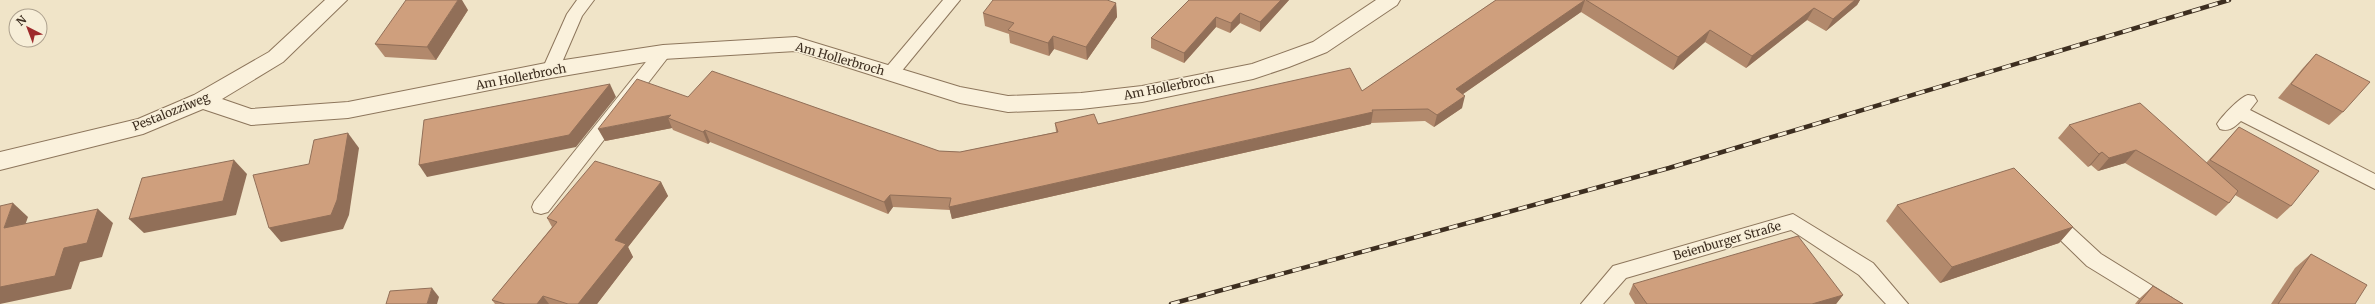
<svg xmlns="http://www.w3.org/2000/svg" width="2375" height="304" font-family="Merriweather,serif">
	<style>
		.lines { fill: none; stroke-linecap: round; stroke-linejoin: round }
		.service-casing { stroke: #8d765c; stroke-width: 2 }
		.minor-casing { stroke: #8d765c; stroke-width: 2 }
		.service { fill: #faf1dc; fill-rule: evenodd }
		.minor { fill: #faf1dc; fill-rule: evenodd }
		.rail-casing { stroke: #3d2e20; stroke-width: 4.5 }
		.rail { stroke: #f7eed8; stroke-width: 3; stroke-dasharray: 9; stroke-linecap: butt }
		.wall { fill: #b2896c }
		.shaded-wall { fill: #916f58 }
		.building { fill: #cf9f7d; stroke: #916f58 }
		.labels { text-anchor: middle; stroke-width: 3; stroke-linejoin: round; paint-order: stroke }
		.street-label { font-size: 12px; fill: #3d2e20; stroke: #f7eed8 }
	</style>
	<rect width="100%" height="100%" fill="#f0e4c8"/>
	<g class="lines">
		<g class="service-casing">
			<g id="service">
				<path d="M577 0H594L582 16 557 74 551 76 545 74 542 70 567 14Z"/>
				<path d="M943 0H960L896 78 890 80 884 78 881 74 884 70Z"/>
				<path d="M663 46 669 48 671 52 669 56 548 212 541 214 534 212 532 207 534 202 657 48Z"/>
				<path d="M2248 95 2254 96 2257 101 2250 110 2375 174V189L2241 121C2234 127 2230 132 2220 129L2217 124C2222 116 2240 97 2248 95Z"/>
				<path d="M1793 214 1873 263 1908 304H1886L1859 275 1791 230 1626 278 1603 304H1581L1613 266Z"/>
				<path d="M2056 216 2063 219 2101 254 2172 298 2175 304H2149L2087 266 2049 229 2047 224 2049 219Z"/>
			</g>
		</g>
		<g class="minor-casing">
			<path id="minor" d="M325 0H347L283 62 222 99 251 109 348 102 551 62 663 45 796 37 960 87 1008 96 1081 93 1142 86 1252 64 1313 42 1376 0H1400L1397 5 1327 52 1289 67 1253 79 1142 102 1081 109 1008 112 960 103 796 51 663 59 551 78 348 118 251 125 203 109 143 134 0 170V152L138 119 194 95 269 52Z"/>
		</g>
		<use href="#service" class="service"/>
		<use href="#minor" class="minor"/>
		<g class="rail-casing">
			<path id="rail" d="M1171 304 1669 168 2229 0"/>
		</g>
		<use href="#rail" class="rail"/>
	</g>
	<g class="wall">
		<path d="M1188 0H1289L1260 32 1240 23 1230 33 1216 27 1184 63 1151 48V38L1189 0Z"/>
		<path d="M1496 0H1860L1857 5 1826 31 1807 20 1746 68 1705 42 1673 70 1581 12 1463 94 1462 108 1434 127 1425 121 1371 123V124L952 219 950 210 893 207 888 214 710 142 708 144 673 130 672 128 605 141 688 97 939 151 960 152 1056 132 1055 123 1098 124 1362 91Z"/>
		<path d="M1116 3 1117 17 1087 60 1054 49 1049 56 1010 43 1009 34 985 26 983 13Z"/>
		<path d="M468 10 436 60 385 57 375 44Z"/>
		<path d="M2316 54 2343 112 2329 125 2278 98 2303 68Z"/>
		<path d="M2069 125 2206 163 2239 127 2291 206 2277 219 2235 195 2229 203 2216 216 2125 163 2098 171 2091 165 2088 167 2058 138Z"/>
		<path d="M661 182 668 196 628 247 633 257 597 304H495L492 300 552 227 547 218Z"/>
		<path d="M1897 205 2073 227 2059 243 1940 283 1886 221Z"/>
		<path d="M2311 254 2355 304H2271L2295 268Z"/>
		<path d="M1633 284 1843 295 1836 304H1635L1629 294Z"/>
		<path d="M2153 286 2183 304H2135L2139 299Z"/>
	</g>
	<g class="shaded-wall">
		<path d="M458 0H462L468 10 436 60 427 47Z"/>
		<path d="M1281 0H1289L1260 32V22Z"/>
		<path d="M1585 0 1581 12 1453 101 1456 89Z"/>
		<path d="M1855 0H1860L1857 5 1826 31 1833 19Z"/>
		<path d="M1116 3 1117 17 1087 60 1086 47Z"/>
		<path d="M1814 8 1807 20 1746 68 1752 56Z"/>
		<path d="M1240 13V23L1230 33 1231 23Z"/>
		<path d="M1216 17V27L1184 63V53Z"/>
		<path d="M1710 30 1705 42 1673 70 1678 57Z"/>
		<path d="M1053 36 1054 49 1049 56 1048 43Z"/>
		<path d="M610 84 616 97 576 147 427 177 419 165Z"/>
		<path d="M1465 96 1462 108 1434 127 1437 115Z"/>
		<path d="M1373 112 1371 124 952 219 949 207Z"/>
		<path d="M671 115 668 118 672 128 605 141 598 129Z"/>
		<path d="M705 130 710 142 708 144 703 132Z"/>
		<path d="M348 133 359 148 349 215 343 229 281 242 269 228Z"/>
		<path d="M2136 150 2125 163 2098 171 2109 158Z"/>
		<path d="M2102 152 2091 165 2088 167 2099 154Z"/>
		<path d="M234 160 247 174 236 215 144 233 129 219Z"/>
		<path d="M661 182 668 196 628 247 633 257 597 304H578L615 240Z"/>
		<path d="M890 195 893 207 888 214 884 202Z"/>
		<path d="M13 203 28 217 19 242 4 228Z"/>
		<path d="M98 209 113 223 102 257 80 262 71 289 0 304V287L64 248Z"/>
		<path d="M2073 227 2059 243 1940 283 1952 267Z"/>
		<path d="M432 288 439 297 437 304H427Z"/>
		<path d="M1843 295 1836 304H1812Z"/>
		<path d="M543 296 549 304H537Z"/>
	</g>
	<g class="building">
		<path d="M406 0H458L427 47 375 44Z"/>
		<path d="M993 0H1107L1116 3 1086 47 1053 36 1048 43 1008 30 1014 23 983 13Z"/>
		<path d="M1189 0H1281L1260 22 1240 13 1231 23 1216 17 1184 53 1151 38Z"/>
		<path d="M1496 0H1585L1456 89 1465 96 1437 115 1428 109 1372 110 1373 112 949 207 951 198 890 195 884 202 705 130 703 132 668 118 671 115 598 129 637 79 688 97 712 71 939 151 960 152 1058 132 1055 123 1094 114 1098 124 1350 68 1362 91Z"/>
		<path d="M1586 0H1855L1833 19 1814 8 1752 56 1710 30 1678 57Z"/>
		<path d="M2316 54 2370 82 2343 112 2291 84Z"/>
		<path d="M610 84 569 135 419 165 424 120Z"/>
		<path d="M2140 103 2238 191 2229 203 2136 150 2109 158 2102 152 2099 154 2069 125Z"/>
		<path d="M2239 127 2319 171 2291 206 2210 160Z"/>
		<path d="M348 133 337 200 331 215 269 228 253 175 309 164 314 140Z"/>
		<path d="M234 160 223 201 129 219 142 178Z"/>
		<path d="M595 161 661 182 615 240 626 244 578 304H568L543 296 537 304H505L492 300 557 222 547 218Z"/>
		<path d="M2014 168 2073 227 1952 267 1897 205Z"/>
		<path d="M13 203 4 228 98 209 87 243 64 248 55 276 0 287V206Z"/>
		<path d="M1798 236 1843 295 1812 304H1647L1633 284Z"/>
		<path d="M2311 254 2367 285 2355 304H2278Z"/>
		<path d="M2153 286 2183 304H2138Z"/>
		<path d="M432 288 427 304H386L390 291Z"/>
	</g>
	<g class="labels">
		<g class="street-label">
			<text transform="translate(840 59) rotate(16)" y="4">Am Hollerbroch</text>
			<text transform="translate(521 77) rotate(-11)" y="4">Am Hollerbroch</text>
			<text transform="translate(1169 87) rotate(-11)" y="4">Am Hollerbroch</text>
			<text transform="translate(171 112) rotate(-22)" y="4">Pestalozziweg</text>
			<text transform="translate(1727 241) rotate(-16)" y="4">Beienburger Straße</text>
		</g>
	</g>
	<g transform="translate(28 28) rotate(318)"><circle r="19" fill="#f7eed8" stroke="#ada18e"/>
	<path d="M0-3L7 15L0 10L-7 15Z" fill="#9e2a2b"/>
	<text y="-6" font-size="11" font-weight="bold" text-anchor="middle" fill="#3d2e20">N</text>
	</g>
</svg>
